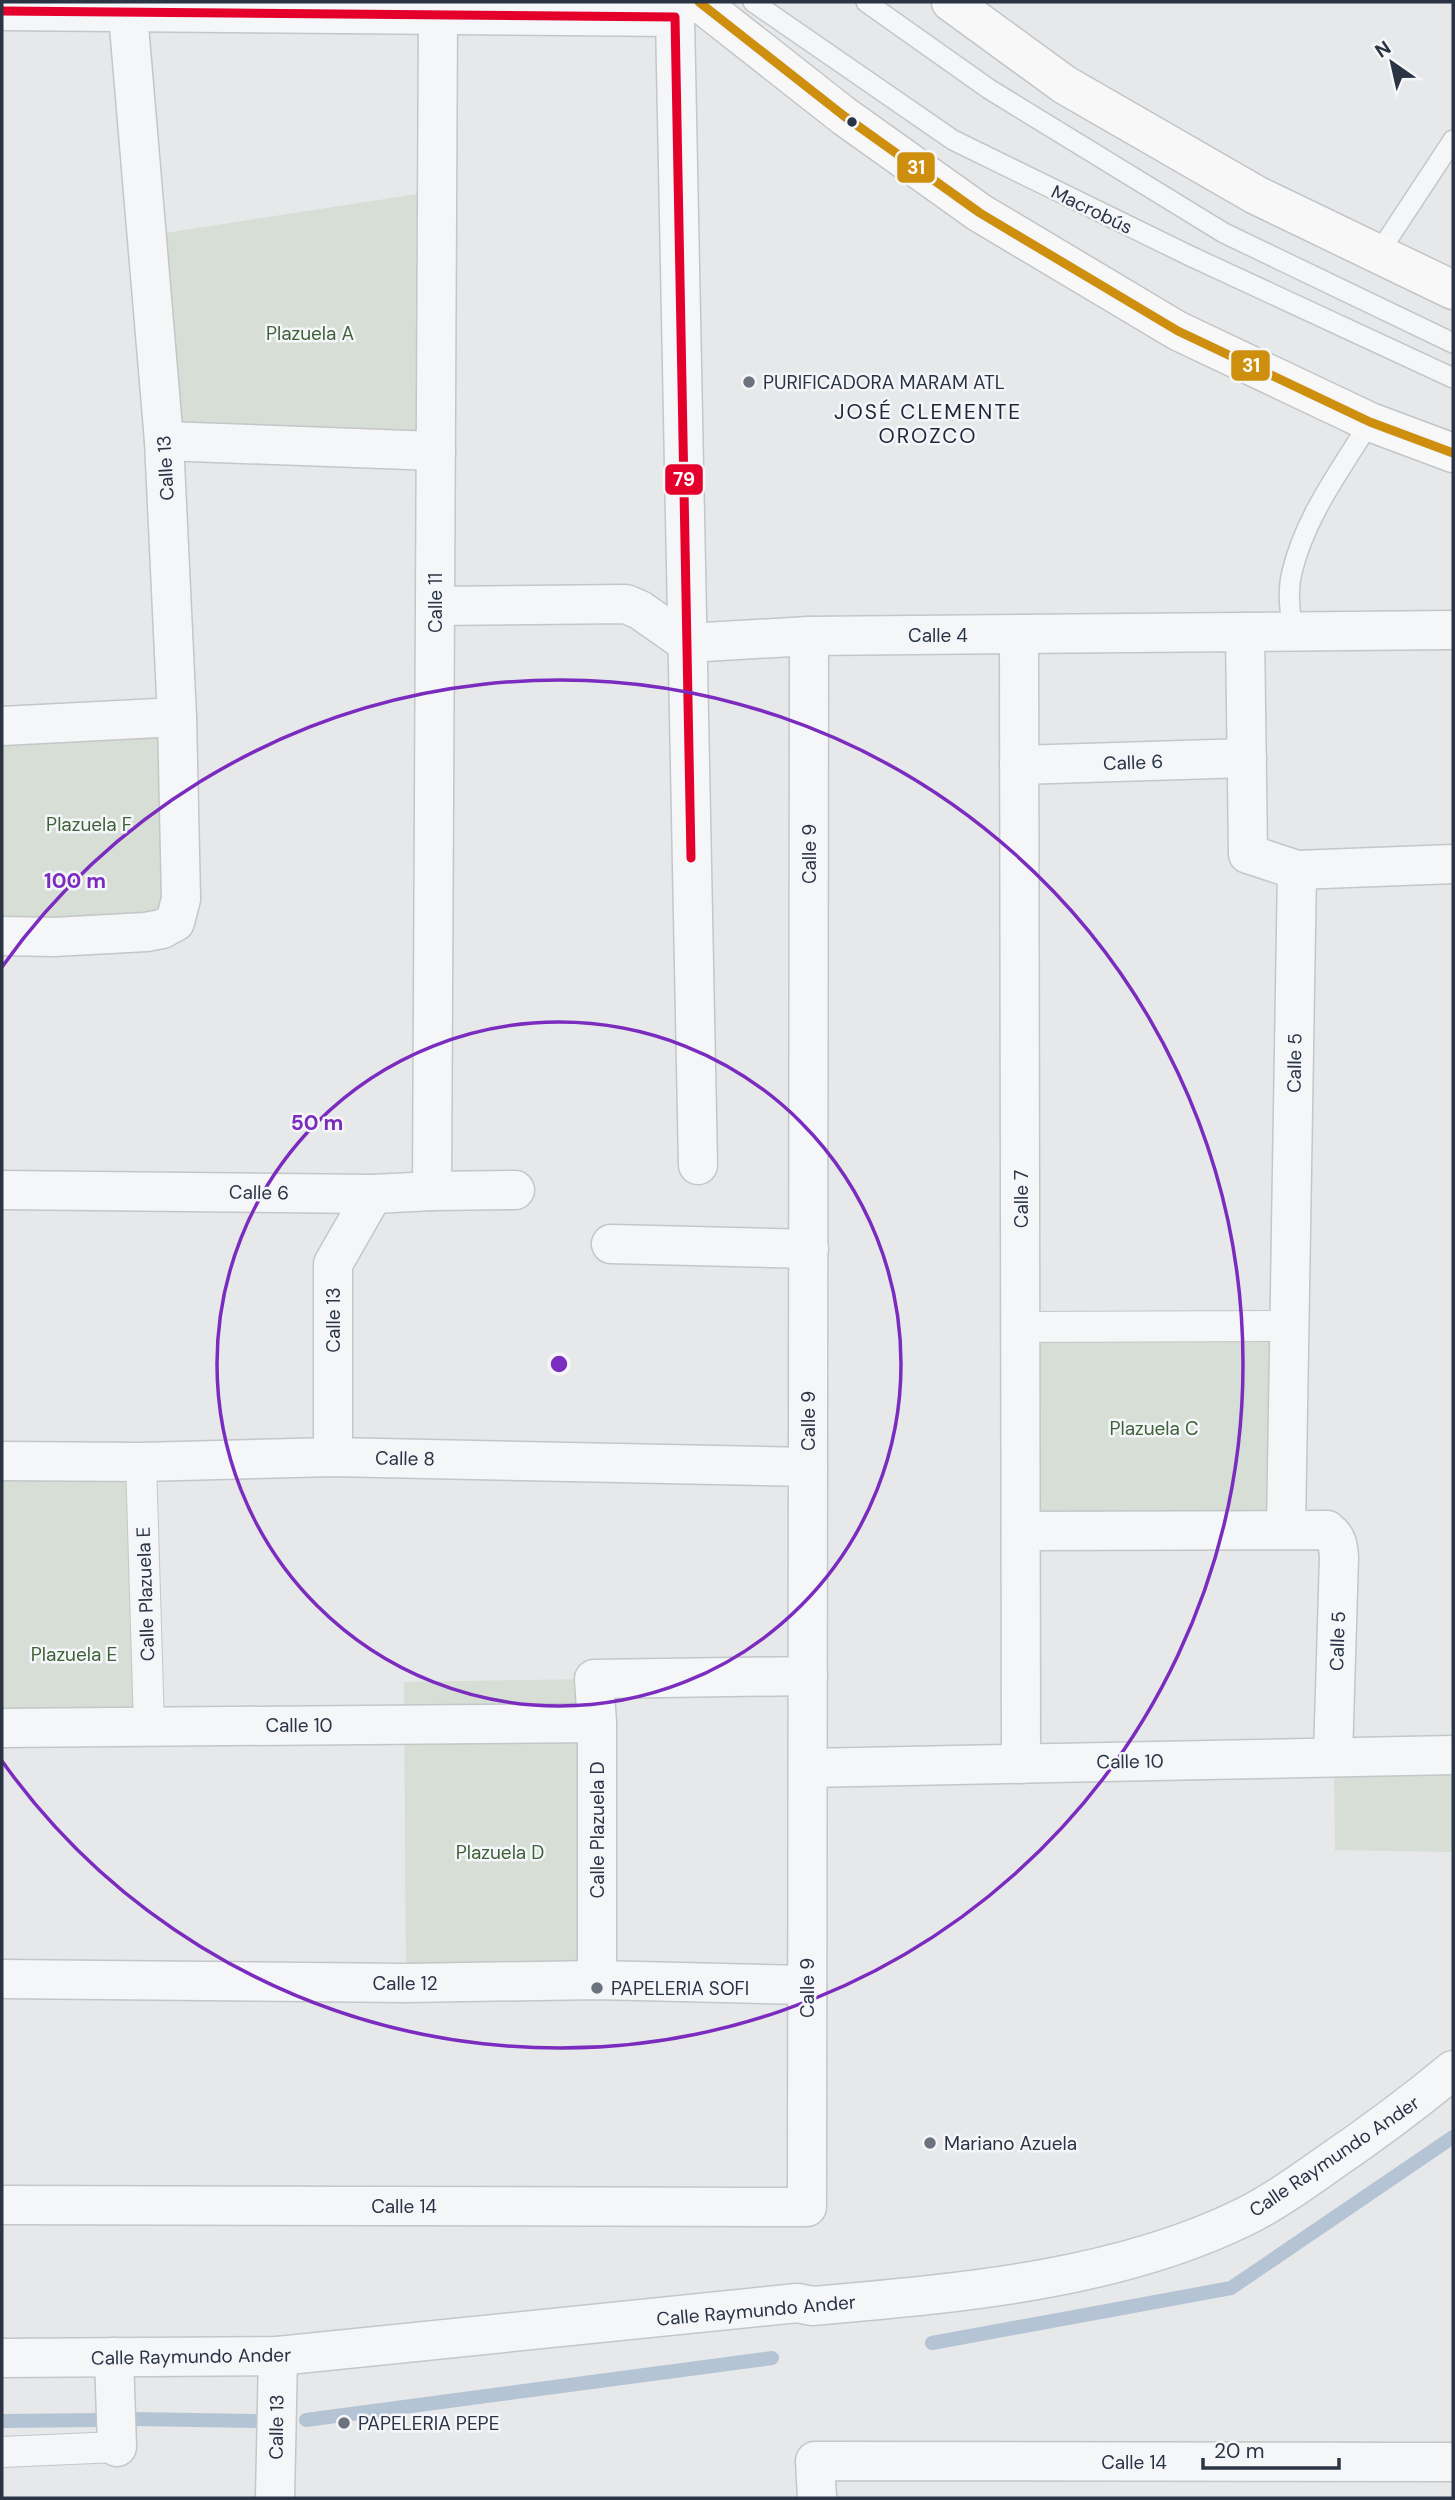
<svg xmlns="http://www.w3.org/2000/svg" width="1455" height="2500" font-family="'DM Sans',sans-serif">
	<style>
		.green { fill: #d6ded6 }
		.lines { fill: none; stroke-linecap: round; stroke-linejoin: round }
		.stream { stroke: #b4c4d5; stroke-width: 14 }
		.service-casing { stroke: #c4c6c8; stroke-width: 22 }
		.pedestrian-casing { stroke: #c4c6c8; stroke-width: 32 }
		.minor-casing { stroke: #c4c6c8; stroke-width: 41 }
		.primary-casing { stroke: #c2c5c8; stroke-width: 41 }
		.service { stroke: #f5f6f7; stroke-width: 19 }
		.pedestrian { stroke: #f5f6f7; stroke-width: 30 }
		.minor { stroke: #f5f6f7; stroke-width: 38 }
		.primary { stroke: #f8f8f8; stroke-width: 38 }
		.bus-1-casing { stroke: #f4f6f9; stroke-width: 14 }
		.bus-2-casing { stroke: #f4f6f9; stroke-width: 14 }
		.bus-1 { stroke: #ce8f0e; stroke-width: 9 }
		.bus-2 { stroke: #e4002b; stroke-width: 9 }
		.ring { fill: none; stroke: #7b2cbf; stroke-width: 3.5 }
		.bus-dot { fill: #2b3445; stroke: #f4f6f9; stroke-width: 2.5 }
		.poi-dot { fill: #6c737f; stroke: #f4f6f9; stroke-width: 2.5 }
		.labels { text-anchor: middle; stroke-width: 5; stroke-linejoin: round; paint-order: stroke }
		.street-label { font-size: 19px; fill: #2b3445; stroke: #f4f6f9 }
		.park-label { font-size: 19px; fill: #3f6138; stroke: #f4f6f9 }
		.poi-label { font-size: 19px; fill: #2b3445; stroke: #f4f6f9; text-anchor: start }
		.neighbourhood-label { font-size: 21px; letter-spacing: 2px; fill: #1d2536; stroke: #f4f6f9 }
		.centre { fill: #7b2cbf; stroke: #f4f6f9; stroke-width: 3.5 }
		.ring-label { font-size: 21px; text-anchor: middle; font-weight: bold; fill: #7b2cbf; stroke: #f4f6f9; stroke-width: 5; stroke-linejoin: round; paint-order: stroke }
		.line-badge { stroke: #f4f6f9; stroke-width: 2.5 }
		.badge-label { font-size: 19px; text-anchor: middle; font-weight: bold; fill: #fff }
	</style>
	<rect width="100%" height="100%" fill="#e6e8ea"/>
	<g class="green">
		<path d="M437 191 436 451 180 458 165 233Z"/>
		<path d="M177 717 175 922 2 936V726Z"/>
		<path d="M1289 1326 1286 1529 1021 1531V1327Z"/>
		<path d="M2 1461 141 1462 149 1726 2 1728Z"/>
		<path d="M594 1679 597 1980 406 1983 404 1682Z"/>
		<path d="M1334 1762H1453V1852L1335 1850Z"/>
	</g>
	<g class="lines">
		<g class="stream">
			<path d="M932 2343 1231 2288 1453 2137"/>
			<path d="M131 2419 261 2421"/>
			<path d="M306 2420 772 2358"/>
			<path d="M2 2421 98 2420"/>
		</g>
		<g class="service-casing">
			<g id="service">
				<path d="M753 2 953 140 1188 255 1453 378"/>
				<path d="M866 2 989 89 1224 233 1453 343"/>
				<path d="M1378 254 1453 140"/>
				<path d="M1293 631C1290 611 1287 592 1292 572 1305 517 1341 469 1370 422"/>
			</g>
		</g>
		<g class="pedestrian-casing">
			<g id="pedestrian">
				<path d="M1021 1327 1289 1326"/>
				<path d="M141 1462 149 1726"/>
				<path d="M2 2452 117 2447"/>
			</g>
		</g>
		<g class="minor-casing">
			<g id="minor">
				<path d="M2 11 675 17 698 1165"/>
				<path d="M164 441 436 451"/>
				<path d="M435 606 626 604 640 610 687 643 809 636 1453 630"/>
				<path d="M1245 632 1248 854 1297 870 1286 1529"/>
				<path d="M1019 634 1021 1764"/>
				<path d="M2 726 177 717"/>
				<path d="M1019 765 1247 758"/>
				<path d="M1297 870 1453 864"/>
				<path d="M2 936 54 937 146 932 162 929 175 922 181 899 177 717 164 441 128 14"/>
				<path d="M2 1190 373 1194 432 1191 515 1190"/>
				<path d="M432 1191 438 15"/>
				<path d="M611 1244 809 1249"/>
				<path d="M333 1457V1264L373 1194"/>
				<path d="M2 1461 141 1462 333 1457 808 1467"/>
				<path d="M1021 1531 1327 1530C1337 1538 1338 1544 1339 1557L1333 1757"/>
				<path d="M2 1728 597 1723"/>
				<path d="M808 1768 1453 1755"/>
				<path d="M2 1979 406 1983 597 1980 807 1985"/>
				<path d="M597 1980V1723L594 1679 808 1676"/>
				<path d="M2 2205 807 2207 809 636"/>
				<path d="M114 2357 117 2447"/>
				<path d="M2 2358 278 2356 797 2303 813 2306C956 2293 1115 2281 1246 2216 1274 2202 1301 2183 1326 2165 1370 2135 1412 2104 1453 2070"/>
				<path d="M275 2498 278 2356"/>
				<path d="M817 2498 815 2461 1453 2462"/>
			</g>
		</g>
		<g class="primary-casing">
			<g id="primary">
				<path d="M699 2 844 116 980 213 1178 331 1370 422 1453 453"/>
				<path d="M951 2 1065 85 1256 195 1453 290"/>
			</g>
		</g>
		<use href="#service" class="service"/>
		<use href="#pedestrian" class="pedestrian"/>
		<use href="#minor" class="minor"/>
		<use href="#primary" class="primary"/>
		<g class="bus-1-casing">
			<path id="bus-1" d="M699 2 844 116 980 213 1178 331 1370 422 1453 453"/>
		</g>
		<g class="bus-2-casing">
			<path id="bus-2" d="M2 11 675 17 691 858"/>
		</g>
		<use href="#bus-1" class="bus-1"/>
		<use href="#bus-2" class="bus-2"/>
	</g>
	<g class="ring">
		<circle cx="559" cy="1364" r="342"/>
		<path d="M2 967A684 684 0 1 1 2 1761"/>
	</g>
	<circle class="bus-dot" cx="852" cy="122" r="6"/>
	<g class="poi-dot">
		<circle cx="749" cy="382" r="7"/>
		<circle cx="597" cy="1988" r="7"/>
		<circle cx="930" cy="2143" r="7"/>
		<circle cx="344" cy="2423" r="7"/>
	</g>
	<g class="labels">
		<g class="street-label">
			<text transform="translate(1092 209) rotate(26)" y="7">Macrobús</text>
			<text transform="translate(165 468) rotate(-93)" y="7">Calle 13</text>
			<text transform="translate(435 603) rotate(-90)" y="7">Calle 11</text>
			<text x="938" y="642">Calle 4</text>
			<text transform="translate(1133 762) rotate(-2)" y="7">Calle 6</text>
			<text transform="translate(809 854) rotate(-90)" y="7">Calle 9</text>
			<text transform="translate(1294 1063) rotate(-89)" y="7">Calle 5</text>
			<text transform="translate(259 1192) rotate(1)" y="7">Calle 6</text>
			<text transform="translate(1021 1199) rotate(-90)" y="7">Calle 7</text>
			<text transform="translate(333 1320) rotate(-90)" y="7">Calle 13</text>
			<text transform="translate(808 1421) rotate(-90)" y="7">Calle 9</text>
			<text transform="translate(405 1458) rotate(1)" y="7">Calle 8</text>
			<text transform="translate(145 1594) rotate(-92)" y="7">Calle Plazuela E</text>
			<text transform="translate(1337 1641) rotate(-88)" y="7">Calle 5</text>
			<text x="299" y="1732">Calle 10</text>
			<text transform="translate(1130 1761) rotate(-1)" y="7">Calle 10</text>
			<text transform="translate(597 1830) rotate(-90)" y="7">Calle Plazuela D</text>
			<text x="405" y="1990">Calle 12</text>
			<text transform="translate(807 1988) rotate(-90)" y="7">Calle 9</text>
			<text transform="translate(1334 2156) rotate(-34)" y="7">Calle Raymundo Ander</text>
			<text x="404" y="2213">Calle 14</text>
			<text transform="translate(756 2310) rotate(-5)" y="7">Calle Raymundo Ander</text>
			<text transform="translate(191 2356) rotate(-1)" y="7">Calle Raymundo Ander</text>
			<text transform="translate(276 2427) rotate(-89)" y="7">Calle 13</text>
			<text x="1134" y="2469">Calle 14</text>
		</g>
		<g class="park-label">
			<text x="310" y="340">Plazuela A</text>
			<text x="89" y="831">Plazuela F</text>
			<text x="1154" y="1435">Plazuela C</text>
			<text x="74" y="1661">Plazuela E</text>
			<text x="500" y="1859">Plazuela D</text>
		</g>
		<g class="poi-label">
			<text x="763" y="389">PURIFICADORA MARAM ATL</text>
			<text x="611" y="1995">PAPELERIA SOFI</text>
			<text x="944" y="2150">Mariano Azuela</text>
			<text x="358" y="2430">PAPELERIA PEPE</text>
		</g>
		<g class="neighbourhood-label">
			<text x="928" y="419">JOSÉ CLEMENTE<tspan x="928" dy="24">OROZCO</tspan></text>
		</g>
	</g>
	<circle cx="559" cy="1364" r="10" class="centre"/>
	<g class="ring-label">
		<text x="75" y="888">100 m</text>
		<text x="317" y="1130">50 m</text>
	</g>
	<g class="line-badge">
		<rect x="896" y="151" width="40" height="33" rx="7" fill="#ce8f0e"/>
		<rect x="1230" y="349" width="41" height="33" rx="7" fill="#ce8f0e"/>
		<rect x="664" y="463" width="40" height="33" rx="7" fill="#e4002b"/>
	</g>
	<g class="badge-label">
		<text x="916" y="174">31</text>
		<text x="1251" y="372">31</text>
		<text x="684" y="486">79</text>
	</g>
	<rect width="1455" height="2500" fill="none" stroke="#2b3445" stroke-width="7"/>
	<g transform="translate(1392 63) rotate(326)" stroke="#f4f6f9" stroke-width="5" paint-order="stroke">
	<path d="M0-5L12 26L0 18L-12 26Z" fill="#2b3445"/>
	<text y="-10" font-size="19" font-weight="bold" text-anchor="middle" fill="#2b3445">N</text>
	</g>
	<path d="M1203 2458v10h136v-10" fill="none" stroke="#2b3445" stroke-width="3.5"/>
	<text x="1214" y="2458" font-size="21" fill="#2b3445" stroke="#f4f6f9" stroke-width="5" paint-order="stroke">20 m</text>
</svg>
